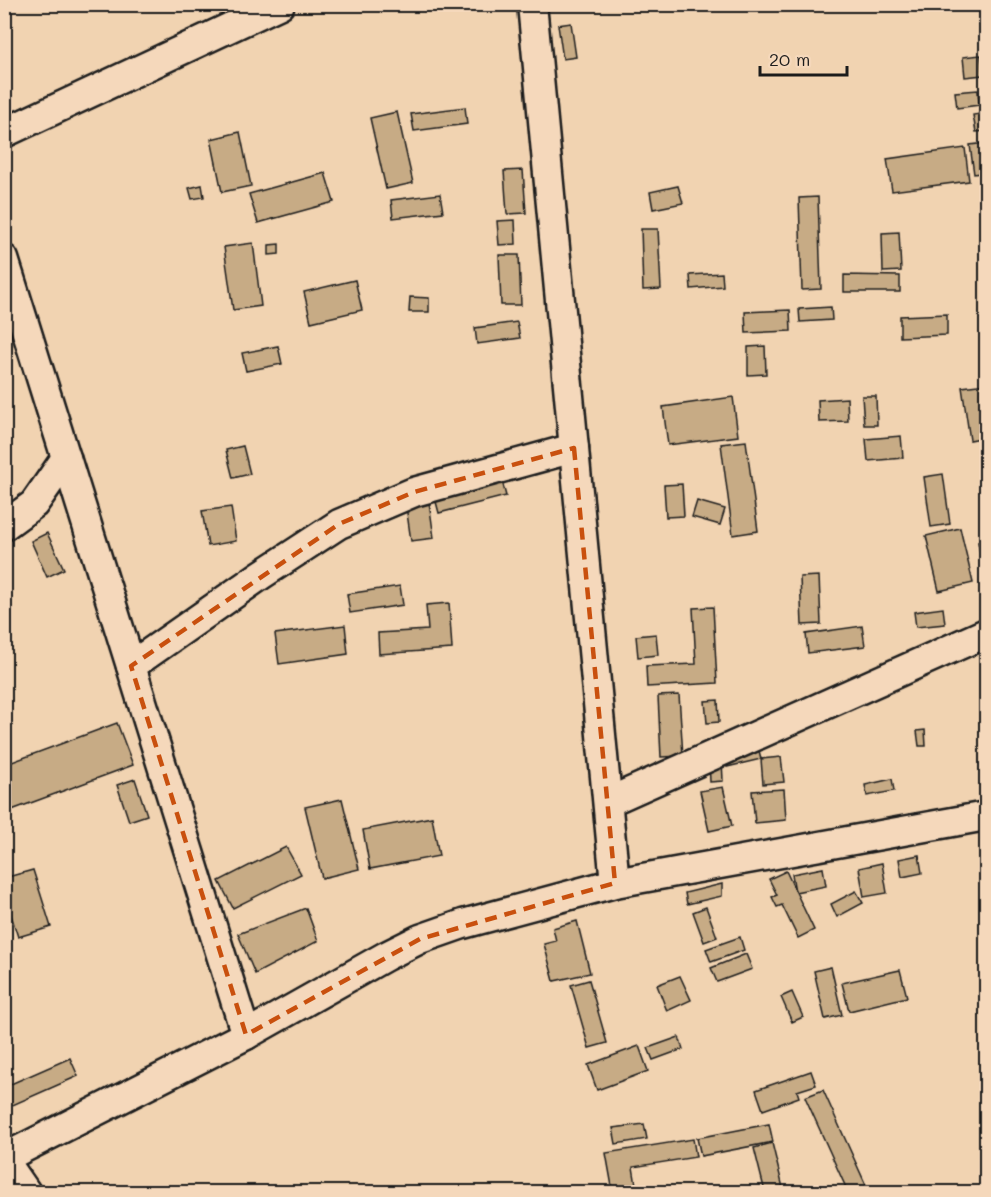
<svg xmlns="http://www.w3.org/2000/svg" width="991" height="1197" font-family="Mali,sans-serif">
	<style>
		.building { fill: #c7ab85; stroke: #1c1c1c; stroke-width: 1.5 }
		.lines { fill: none; stroke-linecap: round; stroke-linejoin: round }
		.minor-casing { stroke: #1c1c1c; stroke-width: 33 }
		.minor { stroke: #f5d8bb; stroke-width: 28 }
		.marked { fill: none; stroke: #c9500e; stroke-width: 4.5; stroke-dasharray: 12 8; stroke-linejoin: round }
	</style>
	<rect width="100%" height="100%" fill="#f1d3b1"/>
	<filter id="ink" filterUnits="userSpaceOnUse"><feTurbulence type="fractalNoise" baseFrequency=".0167" numOctaves="2"/><feDisplacementMap in="SourceGraphic" scale="12" xChannelSelector="R" yChannelSelector="G"/><feConvolveMatrix kernelMatrix="1 2 1 2 8 2 1 2 1" color-interpolation-filters="sRGB"/></filter>
	<g filter="url(#ink)">
		<g class="building">
			<path d="M571 23 576 57 563 59 558 25Z"/>
			<path d="M981 55 983 75 965 77 963 57Z"/>
			<path d="M978 90 979 105 957 108 955 92Z"/>
			<path d="M465 107 467 124 414 131 411 114Z"/>
			<path d="M397 112 413 183 386 189 370 118Z"/>
			<path d="M986 113V131L976 132 973 115Z"/>
			<path d="M240 132 251 186 222 192 211 139Z"/>
			<path d="M986 143V172L974 174 970 145Z"/>
			<path d="M965 148 969 181 892 191 887 159Z"/>
			<path d="M523 170 526 213 507 214 504 171Z"/>
			<path d="M325 173 334 202 258 223 249 194Z"/>
			<path d="M202 185 204 197 192 199 189 188Z"/>
			<path d="M678 186 683 203 653 209 650 192Z"/>
			<path d="M440 194 443 212 393 218 391 200Z"/>
			<path d="M818 197 821 289 802 290 799 198Z"/>
			<path d="M515 220 516 244 499 245 497 221Z"/>
			<path d="M641 229H658L661 289 643 290Z"/>
			<path d="M899 232 901 271 883 272 882 233Z"/>
			<path d="M253 243 261 306 233 310 224 247Z"/>
			<path d="M279 244V254L269 255V245Z"/>
			<path d="M499 255H519L521 305H501Z"/>
			<path d="M722 273 723 286 691 289 690 275Z"/>
			<path d="M844 275 900 276V292H844Z"/>
			<path d="M355 280 362 310 311 322 304 292Z"/>
			<path d="M410 297 429 298V312H409Z"/>
			<path d="M831 307 832 320 800 322 799 309Z"/>
			<path d="M790 310 791 331 746 333 745 312Z"/>
			<path d="M947 314V335L900 337V316Z"/>
			<path d="M517 322 520 338 477 344 475 328Z"/>
			<path d="M278 346 282 364 246 371 242 353Z"/>
			<path d="M765 346 766 374 748 375V347Z"/>
			<path d="M986 384V437L970 440 962 387Z"/>
			<path d="M862 396H876L877 425H864Z"/>
			<path d="M733 397 738 436 668 445 663 407Z"/>
			<path d="M847 398 848 421 819 422 818 400Z"/>
			<path d="M901 436 903 458 868 461 866 439Z"/>
			<path d="M746 441 758 531 733 535 721 444Z"/>
			<path d="M243 446 250 474 233 478 226 450Z"/>
			<path d="M943 474 950 524 931 527 924 477Z"/>
			<path d="M502 481 506 496 439 513 435 498Z"/>
			<path d="M682 484 684 516 666 517 664 485Z"/>
			<path d="M697 501 725 509 720 525 692 517Z"/>
			<path d="M429 502 434 538 411 541 406 506Z"/>
			<path d="M231 507 236 541 208 546 202 511Z"/>
			<path d="M960 528 973 583 939 591 926 536Z"/>
			<path d="M47 533 64 569 47 577 31 541Z"/>
			<path d="M986 541V569L983 570 978 542Z"/>
			<path d="M819 576 821 624 802 625 800 577Z"/>
			<path d="M400 586 403 605 350 613 347 594Z"/>
			<path d="M449 603 452 649 379 654 378 633 428 630 426 605Z"/>
			<path d="M713 607 717 683 647 687 646 666 696 664 693 608Z"/>
			<path d="M943 608 945 624 916 627 914 612Z"/>
			<path d="M345 625 348 654 279 664 275 634Z"/>
			<path d="M862 626 865 646 808 653 806 634Z"/>
			<path d="M656 634 658 655 638 657 636 636Z"/>
			<path d="M679 695 683 756 661 757 658 696Z"/>
			<path d="M718 700 719 722 707 723 705 701Z"/>
			<path d="M117 723 133 765 9 811 4 800V765Z"/>
			<path d="M925 730 926 746H919L917 731Z"/>
			<path d="M757 742 761 759 727 767 723 749Z"/>
			<path d="M781 757 784 782 763 784 761 759Z"/>
			<path d="M709 760H722L723 781 710 782Z"/>
			<path d="M135 779 147 815 129 821 117 785Z"/>
			<path d="M892 779 894 791 867 796 865 785Z"/>
			<path d="M723 787 732 826 709 831 700 791Z"/>
			<path d="M784 789 786 820 755 823 752 791Z"/>
			<path d="M342 799 359 869 322 878 305 807Z"/>
			<path d="M432 817 439 856 370 869 363 830Z"/>
			<path d="M286 847 301 874 233 908 219 881Z"/>
			<path d="M919 855 922 873 902 877 899 859Z"/>
			<path d="M882 863 887 893 864 897 859 868Z"/>
			<path d="M823 868 826 886 795 892 792 874Z"/>
			<path d="M33 870 51 927 18 937 4 893V878Z"/>
			<path d="M786 871 814 930 798 938 782 905 777 907 772 897 777 895 769 879Z"/>
			<path d="M722 884V896L687 904 685 893Z"/>
			<path d="M856 891 863 903 837 917 831 904Z"/>
			<path d="M706 907 717 937 704 942 693 912Z"/>
			<path d="M306 908 318 941 255 974 238 934Z"/>
			<path d="M577 921 590 973 554 981 544 944 556 941 553 928Z"/>
			<path d="M740 937 744 950 711 962 706 949Z"/>
			<path d="M746 954 752 969 717 982 711 968Z"/>
			<path d="M831 967 842 1015 825 1019 814 971Z"/>
			<path d="M900 970 907 997 849 1011 842 983Z"/>
			<path d="M680 976 691 1000 667 1011 657 985Z"/>
			<path d="M589 980 607 1043 589 1048 571 985Z"/>
			<path d="M792 992 803 1017 792 1022 781 997Z"/>
			<path d="M679 1037 683 1049 653 1060 648 1048Z"/>
			<path d="M639 1046 648 1071 597 1090 588 1065Z"/>
			<path d="M70 1058 78 1076 6 1108 4 1087Z"/>
			<path d="M811 1071 816 1085 797 1091 799 1097 763 1110 756 1090Z"/>
			<path d="M823 1090 869 1192H848L805 1097Z"/>
			<path d="M644 1124 647 1139 616 1144 613 1128Z"/>
			<path d="M769 1124 773 1142 701 1156 697 1138Z"/>
			<path d="M693 1139 696 1157 633 1167 637 1191 613 1192 606 1153Z"/>
			<path d="M772 1143 784 1192H765L754 1148Z"/>
		</g>
		<g class="lines">
			<g class="minor-casing">
				<g id="minor">
					<path d="M532 4 615 883"/>
					<path d="M4 133 280 4"/>
					<path d="M4 259 246 1035"/>
					<path d="M4 526 34 504 66 458"/>
					<path d="M131 666 261 575 339 524 414 492 574 448"/>
					<path d="M608 802 986 633"/>
					<path d="M4 1158 246 1035 386 956 420 939 463 924 615 883 986 816"/>
					<path d="M4 1160 26 1192"/>
				</g>
			</g>
			<use href="#minor" class="minor"/>
		</g>
	</g>
	<path class="marked" d="M574 448 615 883 420 939 246 1035 131 666 339 524 414 492Z"/>
	<rect width="991" height="1197" fill="none" stroke="#f5d8bb" stroke-width="24"/>
	<rect x="12" y="12" width="967" height="1173" fill="none" stroke="#1c1c1c" stroke-width="2" filter="url(#ink)"/>
	<path d="M760 66v9h87v-9" fill="none" stroke="#1c1c1c" stroke-width="3"/>
	<text x="769" y="66" font-size="18" fill="#1c1c1c" stroke="#f5d8bb" stroke-width="4.5" paint-order="stroke">20 m</text>
</svg>
